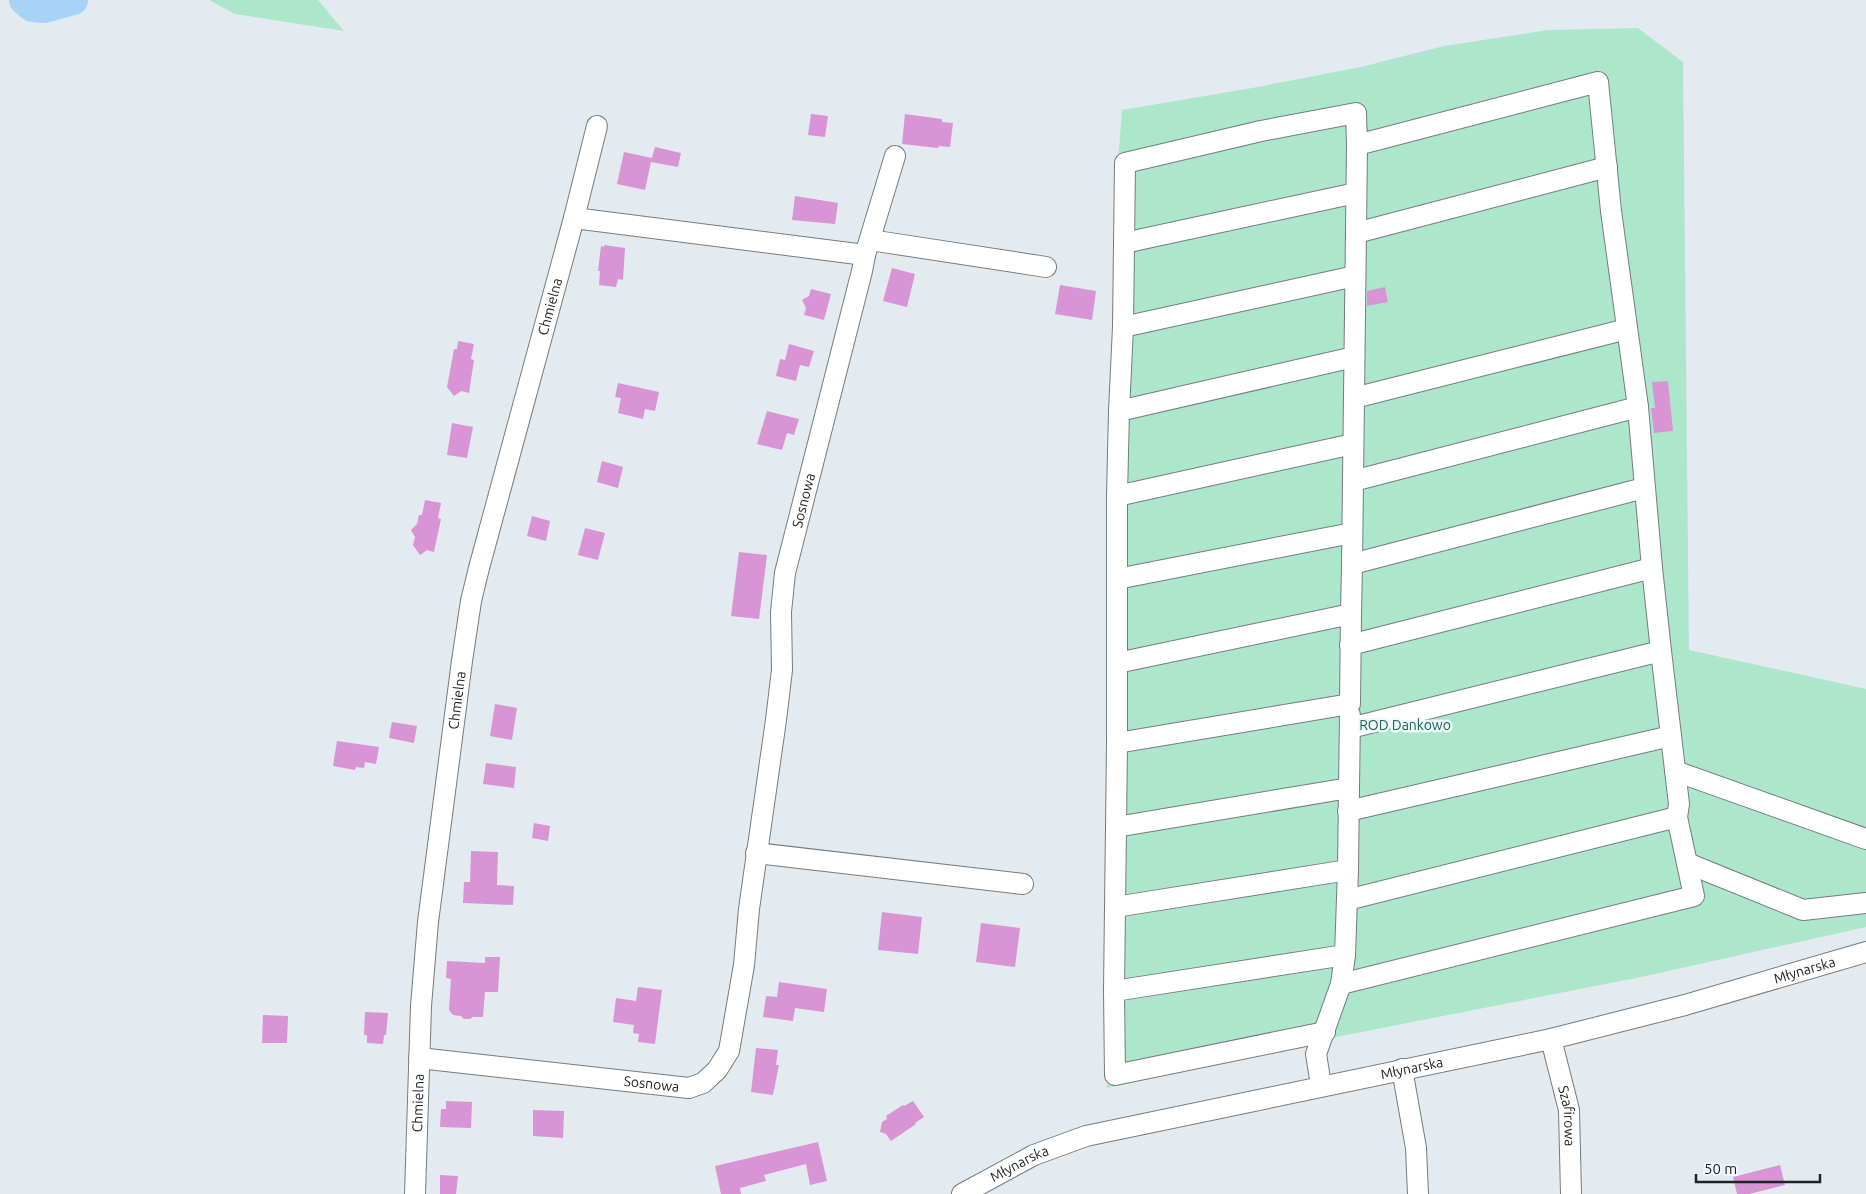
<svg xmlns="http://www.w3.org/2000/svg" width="1866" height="1194" font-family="Ubuntu,sans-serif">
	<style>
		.green { fill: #ade7cb }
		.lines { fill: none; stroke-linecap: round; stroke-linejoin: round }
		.river { stroke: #a8d3f9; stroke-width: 30 }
		.building { fill: #d894d5 }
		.minor-casing { stroke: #747c81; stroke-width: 22 }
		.minor { stroke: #fff; stroke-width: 20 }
		.labels { text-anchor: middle; stroke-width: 5; stroke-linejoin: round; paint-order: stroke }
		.street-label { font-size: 14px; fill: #202325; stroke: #f0f8fe }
		.park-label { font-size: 14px; fill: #176649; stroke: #f0f8fe }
	</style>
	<rect width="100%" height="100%" fill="#e3ebf1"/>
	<g class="green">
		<path d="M209 0H318L344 31 235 14Z"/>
		<path d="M1638 28 1683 62 1689 650 1866 689V927L1641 977 1321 1040 1107 1088 1118 161 1122 110 1252 88 1361 67 1444 46 1548 30Z"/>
	</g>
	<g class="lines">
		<path class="river" d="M24 0 32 7 44 8 73 0"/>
	</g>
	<g class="building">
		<path d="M811 114 828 116 825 137 808 135Z"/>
		<path d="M905 114 942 119V122L953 123 950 147 939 146 938 148 902 144Z"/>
		<path d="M655 147 681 153 678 167 651 162 645 190 617 184 624 152 652 158Z"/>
		<path d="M795 196 838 203 835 224 792 220Z"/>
		<path d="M604 245 625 248 623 280 618 279 616 287 599 285 600 271H598L601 246 604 247Z"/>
		<path d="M892 268 915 274 907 307 883 301Z"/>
		<path d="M1060 285 1096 291 1092 320 1055 314Z"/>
		<path d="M1385 287 1388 302 1367 306V291Z"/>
		<path d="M811 289 831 294 824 320 804 315 806 308 802 300 809 296Z"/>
		<path d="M458 341 474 344 471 359 474 360 469 393 461 391 454 396 447 387 454 349H457Z"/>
		<path d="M789 344 814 351 809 367 800 365 796 381 776 376 780 359 785 360Z"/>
		<path d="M1668 381 1673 431 1654 433 1651 408H1655L1652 382Z"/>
		<path d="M618 383 659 392 655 411 645 409 643 419 618 413 621 398 615 397Z"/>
		<path d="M767 411 799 419 794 435 787 433 782 450 757 444Z"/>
		<path d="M452 423 473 427 467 458 447 455Z"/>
		<path d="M602 461 623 467 618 488 597 482Z"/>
		<path d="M425 500 441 503 438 518 441 519 434 552 427 550 420 555 413 545 415 537 411 530 417 524 419 515H422Z"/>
		<path d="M532 516 550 521 546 541 527 536Z"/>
		<path d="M585 528 605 533 598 560 578 555Z"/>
		<path d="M739 552 767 555 759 619 731 616Z"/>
		<path d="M495 704 517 708 512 740 490 736Z"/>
		<path d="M392 722 417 726 414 743 389 738Z"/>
		<path d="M337 741 379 747 376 764 365 762 364 768 356 767 355 770 333 766Z"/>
		<path d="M486 763 516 767 514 788 483 784Z"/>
		<path d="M534 823 550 826 548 841 532 838Z"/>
		<path d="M471 851 498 852 497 885 514 886 513 905 463 903 464 882H470Z"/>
		<path d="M882 912 922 917 918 954 878 950Z"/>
		<path d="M981 923 1020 928 1015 967 976 962Z"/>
		<path d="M485 957H500L498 992H485L483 1017H473L470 1019H464L461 1016 453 1015 449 1010 451 979 446 978 447 961 485 963Z"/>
		<path d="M779 982 827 989 824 1012 795 1008 793 1021 763 1017 766 996 777 997Z"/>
		<path d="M638 987 662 990 655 1044 638 1042 639 1034 633 1033 634 1025 613 1022 616 998 636 1001Z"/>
		<path d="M365 1012 388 1013 386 1035H384L383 1044 367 1043V1035H364Z"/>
		<path d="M263 1015 288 1016 287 1043H262Z"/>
		<path d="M756 1048 778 1050 776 1065H779L773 1095 751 1092Z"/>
		<path d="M446 1101 472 1102 471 1128 440 1127 441 1109H446Z"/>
		<path d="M913 1101 924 1117 915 1123 916 1124 891 1141 886 1134 880 1132 882 1122 887 1119 886 1116 903 1105 904 1106Z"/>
		<path d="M533 1110 564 1111 563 1138 533 1136Z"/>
		<path d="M818 1142 827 1181 810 1185 806 1164 764 1175 766 1181 740 1188 741 1194H721L715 1166Z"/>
		<path d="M1780 1165 1785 1185 1749 1194H1737L1733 1177Z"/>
		<path d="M440 1175 458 1176 456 1194H440Z"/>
	</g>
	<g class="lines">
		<g class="minor-casing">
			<g id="minor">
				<path d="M574 218 597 126"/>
				<path d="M1356 233 1607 167"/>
				<path d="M870 240 1046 267"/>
				<path d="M1124 243 1356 193"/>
				<path d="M1123 327 1355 276"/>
				<path d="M1354 398 1627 329"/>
				<path d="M1119 411 1123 327 1125 163 1261 131 1356 113 1357 145 1598 82 1611 211 1638 407"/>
				<path d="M1353 444 1117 496 1119 411 1354 357"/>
				<path d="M1353 481 1357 145"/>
				<path d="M1644 488 1352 564 1353 481 1638 407 1652 568"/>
				<path d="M1117 579V496"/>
				<path d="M1351 614 1352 564"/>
				<path d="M1350 645 1652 568 1661 651"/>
				<path d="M1117 663V743"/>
				<path d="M1671 736 1679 804 1677 817"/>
				<path d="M1675 771 1866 839"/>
				<path d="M1349 788 1350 715"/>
				<path d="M1348 811 1671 736 1661 651 1350 728"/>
				<path d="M756 853 1023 884"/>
				<path d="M1687 863 1803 910 1866 903"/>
				<path d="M1347 900 1677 817 1694 896 1341 984 1345 955 1114 991 1115 907 1348 870 1349 788 1116 827 1117 743 1350 704 1351 614 1117 663V579L1352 533"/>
				<path d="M1115 907 1116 827"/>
				<path d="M1345 955 1348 870"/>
				<path d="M1114 991 1115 1075 1325 1032"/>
				<path id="s1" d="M1551 1039 1569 1110 1571 1194"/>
				<path id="s2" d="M419 1058 689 1088 703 1083 717 1070 729 1051 744 965 749 909 776 720 782 670 781 612 785 573 862 271 865 255 895 156"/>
				<path d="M1402 1069 1416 1148 1418 1194"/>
				<path d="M1321 1085 1316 1054 1341 984"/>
				<path id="s3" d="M415 1194 421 1006 428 922 462 661 471 601 479 568 574 218 865 255"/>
				<path id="s4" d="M962 1194 1034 1155 1086 1136 1551 1039 1685 1005 1866 952"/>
			</g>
		</g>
		<use href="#minor" class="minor"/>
	</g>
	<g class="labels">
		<g class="street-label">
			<text dy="5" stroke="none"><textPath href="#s3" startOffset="901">Chmielna</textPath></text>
			<text dy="5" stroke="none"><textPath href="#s2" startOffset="885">Sosnowa</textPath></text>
			<text dy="5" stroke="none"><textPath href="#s3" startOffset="496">Chmielna</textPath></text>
			<text dy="5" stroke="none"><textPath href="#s4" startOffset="875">Młynarska</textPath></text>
			<text dy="5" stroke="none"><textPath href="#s4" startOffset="470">Młynarska</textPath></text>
			<text dy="5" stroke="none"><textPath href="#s2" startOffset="234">Sosnowa</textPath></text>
			<text dy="5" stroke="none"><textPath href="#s3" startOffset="91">Chmielna</textPath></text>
			<text dy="5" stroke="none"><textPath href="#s1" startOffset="79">Szafirowa</textPath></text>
			<text dy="5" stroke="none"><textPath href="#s4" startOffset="65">Młynarska</textPath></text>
		</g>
		<g class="park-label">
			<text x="1405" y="730">ROD Dankowo</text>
		</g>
	</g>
	<path d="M1696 1174v8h124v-8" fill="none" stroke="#202325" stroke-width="2.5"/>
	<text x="1704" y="1174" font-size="15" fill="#202325" stroke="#f0f8fe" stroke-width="4" paint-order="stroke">50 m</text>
</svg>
